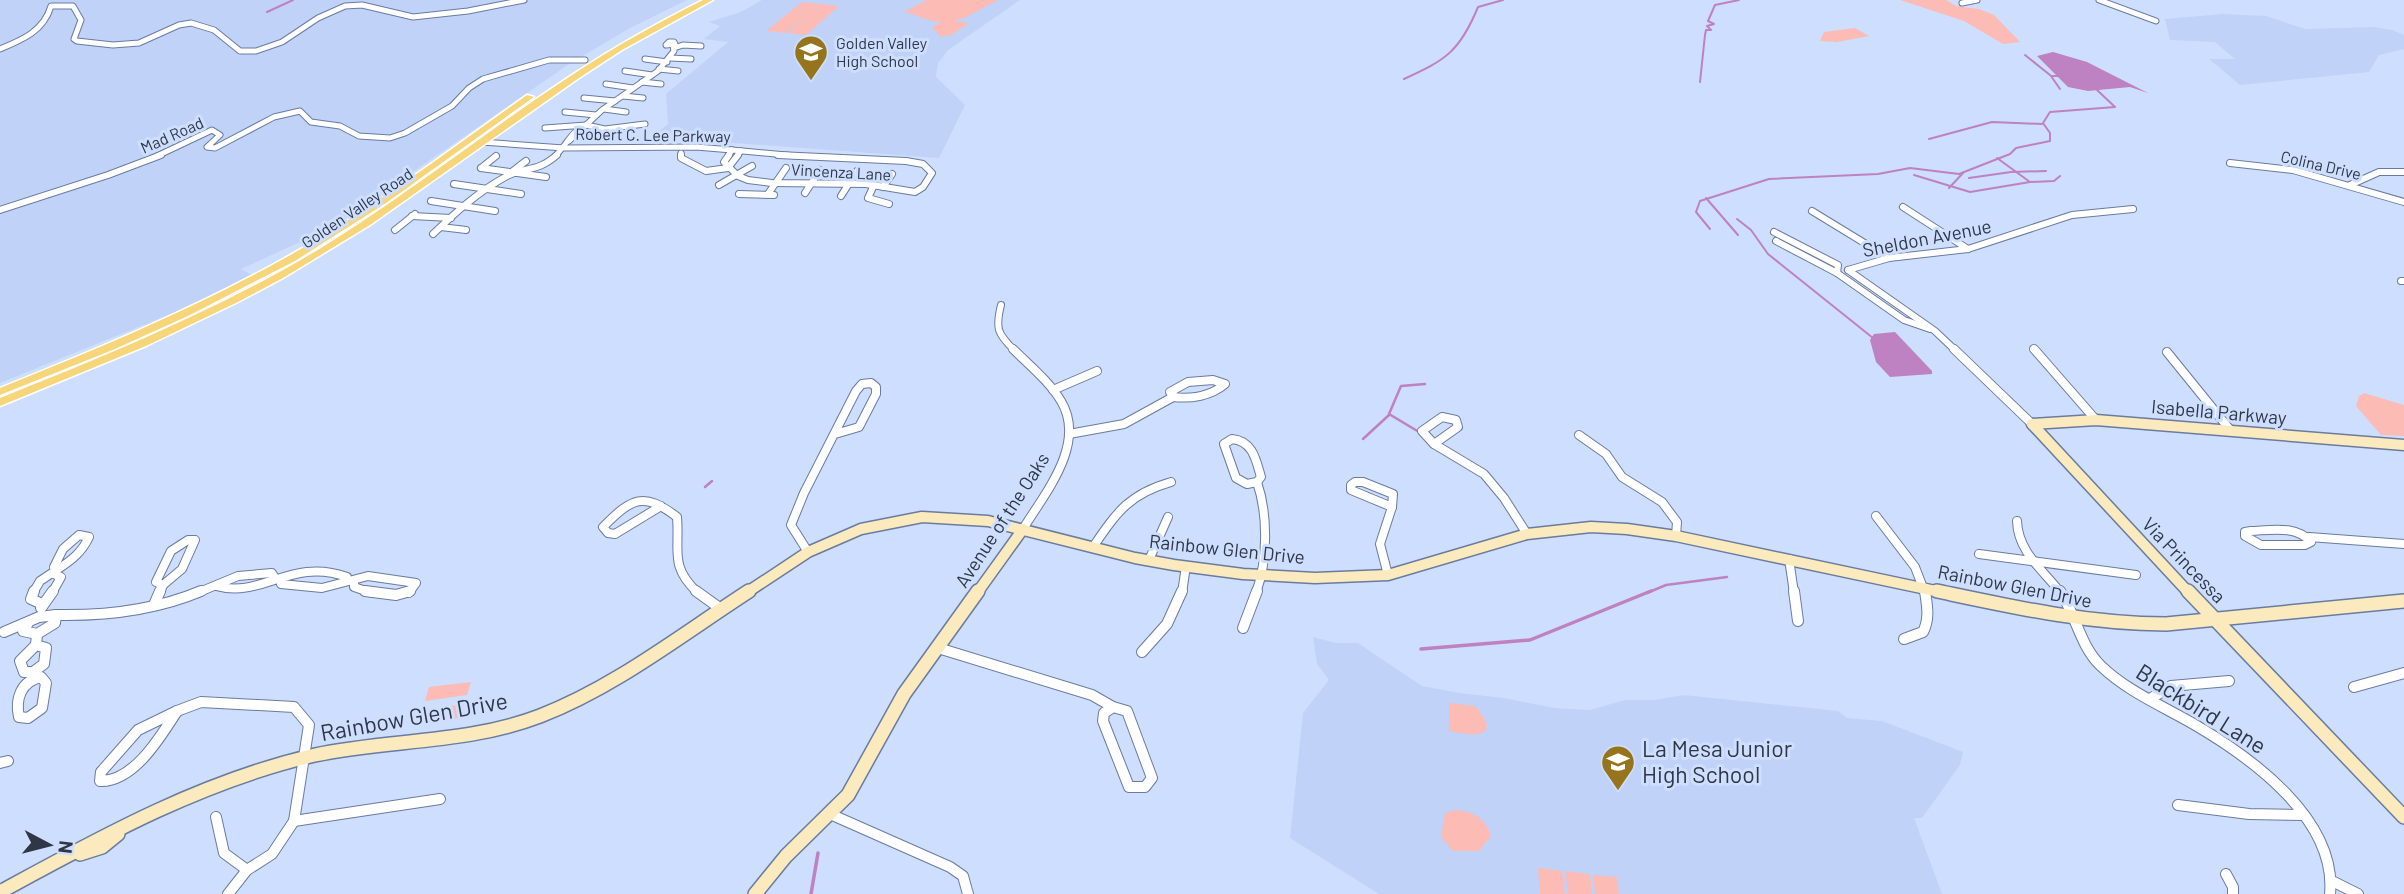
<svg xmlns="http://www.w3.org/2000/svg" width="2404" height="894" font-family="Barlow,sans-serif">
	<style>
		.built { fill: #c0d2f8 }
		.green { fill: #fcbbb5 }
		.water { fill: #be81c1 }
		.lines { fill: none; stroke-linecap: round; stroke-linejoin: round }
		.stream-far2 { stroke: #be81c1; stroke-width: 2 }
		.stream-far1 { stroke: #be81c1; stroke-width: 2.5 }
		.stream { stroke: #be81c1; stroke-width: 3.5 }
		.street-far3-casing { stroke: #6a7ba0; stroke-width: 7 }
		.street-far2-casing { stroke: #6a7ba0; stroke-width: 8 }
		.street-far1-casing { stroke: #6a7ba0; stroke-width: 10 }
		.street-casing { stroke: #6a7ba0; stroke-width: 12 }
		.secondary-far1-casing { stroke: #6a7ba0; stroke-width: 13 }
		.secondary-casing { stroke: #6a7ba0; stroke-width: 16 }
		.primary-casing { stroke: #fff; stroke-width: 3 }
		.street-far3 { stroke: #fff; stroke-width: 5 }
		.street-far2 { stroke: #fff; stroke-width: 6 }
		.street-far1 { stroke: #fff; stroke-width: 8 }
		.street { stroke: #fff; stroke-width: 10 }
		.secondary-far1 { stroke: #fbeabd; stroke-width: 10 }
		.secondary { stroke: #fbeabd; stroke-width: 13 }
		.primary { fill: #f7d57a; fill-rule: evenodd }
		.labels { text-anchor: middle; stroke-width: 6; stroke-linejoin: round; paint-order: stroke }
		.far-poi-label { font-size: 16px; fill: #2f3646; stroke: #cedefe; text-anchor: start }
		.far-street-label { font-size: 16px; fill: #2f3646; stroke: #cedefe }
		.street-label { font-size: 19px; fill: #2f3646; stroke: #cedefe }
		.near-street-label { font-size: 23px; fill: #2f3646; stroke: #cedefe }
		.near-poi-label { font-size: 23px; fill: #2f3646; stroke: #cedefe; text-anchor: start }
	</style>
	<rect width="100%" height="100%" fill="#cedefe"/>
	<g class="built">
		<path d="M0 0H687L632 27 569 64 333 227 241 269 252 275 185 308 0 383Z"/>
		<path d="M762 0H1020L948 50 938 63 936 77 965 105 939 158 652 137 668 124 666 94 728 42 704 39 720 26 709 22 741 12Z"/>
		<path d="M2223 14 2266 16 2305 29 2373 27 2392 30 2404 35V49L2379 55 2369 72 2240 85 2209 59H2235L2215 42 2170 40 2165 19Z"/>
		<path d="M1313 637 1336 643H1358L1422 686 1459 693 1504 698 1554 708 1590 710 1625 700H1654L1684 695 1838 711 1847 718 1882 721 1963 752 1960 765 1922 818H1914L1942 894H1379L1290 838 1303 713 1329 680 1317 664Z"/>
	</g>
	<g class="green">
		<path d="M927 0H998L966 17 954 21 969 23 951 35 941 37 932 27 941 22C925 21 916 14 904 12Z"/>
		<path d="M1900 0H1946L1956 6 1979 9 1994 15 2020 42 2003 44 1964 21Z"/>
		<path d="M802 2 821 4 812 12 822 4 839 6 806 35 787 33 811 12 785 33 766 31Z"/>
		<path d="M1855 28 1869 36 1837 42 1820 41 1824 32Z"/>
		<path d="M2364 393 2404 405V436L2381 435 2356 406 2359 396Z"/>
		<path d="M471 682 467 695 425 701 429 687Z"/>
		<path d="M1449 703 1475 706C1503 738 1475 737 1449 731Z"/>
		<path d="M464 704 460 718 417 724 422 710Z"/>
		<path d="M1455 810C1473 811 1485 818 1491 836L1479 851H1453L1441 837 1445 813Z"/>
		<path d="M1538 868 1562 871 1565 894H1540Z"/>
		<path d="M1565 871 1590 874 1592 894H1568Z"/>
		<path d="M1593 875 1617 877 1619 894H1595Z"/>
	</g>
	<g class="water">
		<path d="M2053 52 2087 62 2148 93 2130 87 2088 91 2068 87 2037 56Z"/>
		<path d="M1895 332 1932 371V374L1890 377 1876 362 1870 340 1874 334Z"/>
	</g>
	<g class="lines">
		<g class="stream-far2">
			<path d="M267 12 293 0"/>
			<path d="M2025 55 2050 75"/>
			<path d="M2060 76H2051L2060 89"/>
			<path d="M1404 79C1446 60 1460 51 1478 7L1503 0"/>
			<path d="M1700 82 1705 35 1706 30H1711L1707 26 1714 24 1708 21 1715 5 1739 0"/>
			<path d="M1929 139 1992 122 2042 124"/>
			<path d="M1914 175 1970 192 2030 182 1997 158"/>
			<path d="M1969 178 2011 172 2046 171"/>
			<path d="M2030 182 2054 181 2060 176"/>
			<path d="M1949 188 1963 173"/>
			<path d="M1706 198 1738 235"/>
			<path d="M1737 219 1751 230 1768 254 1873 338"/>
			<path d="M1710 229 1696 212 1700 201 1769 179 1878 174 1910 168 1959 174 2010 154 2016 148 2050 141V133L2043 123 2050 112 2115 107 2096 89"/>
		</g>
		<g class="stream-far1">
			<path d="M1419 432 1389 414 1401 386 1425 384"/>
			<path d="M1363 439 1389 415"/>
			<path d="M705 487 712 481"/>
			<path d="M1647 593 1666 585 1727 577"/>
		</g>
		<g class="stream">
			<path d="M1421 649 1530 640 1651 591"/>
			<path d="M811 894 818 853"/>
		</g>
		<g class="street-far3-casing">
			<g id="street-far3">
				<path d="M2099 0 2156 21"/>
				<path d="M1962 3 1977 0"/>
				<path d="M669 42H674L675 44 666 45Z"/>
				<path d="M674 48 683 45 701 46"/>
				<path d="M0 49C22 40 44 31 51 6H73L81 20 74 39 77 41 113 45 139 43 179 25 191 23 214 30 240 51H256L282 42 318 18 345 6 362 5 413 17 468 11 524 0"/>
				<path d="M670 58 691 59"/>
				<path d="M645 59 667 62"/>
				<path d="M659 69 678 71"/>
				<path d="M625 71 652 75"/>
				<path d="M642 82 661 84"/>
				<path d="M606 84 633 88"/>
				<path d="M623 96 643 98"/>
				<path d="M584 98 615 101"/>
				<path d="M604 109 626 112"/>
				<path d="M565 112 596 115"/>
				<path d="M545 128 586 125 605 129 645 124"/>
				<path d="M467 141 564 148 696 147 732 150"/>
				<path d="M569 141 602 110 658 71 674 51 673 45"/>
				<path d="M732 150 797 156"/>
				<path d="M681 153V156"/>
				<path d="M157 156 212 130 220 135 207 147 215 148 274 117 300 111 311 122 340 126 359 136 390 138 405 133 452 106 469 88 483 79 549 60H585"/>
				<path d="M555 156C567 145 571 131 586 125"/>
				<path d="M728 156 732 150"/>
				<path d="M737 156 741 151"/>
			</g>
		</g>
		<g class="street-far2-casing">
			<g id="street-far2">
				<path d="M681 155V158L706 171 728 168"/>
				<path d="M729 155 724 162 738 176 748 180 772 183 866 184 915 192 923 187 932 173 923 164 906 161 778 155"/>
				<path d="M2230 163 2293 170 2404 202"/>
				<path d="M481 168 546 177"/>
				<path d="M481 168 496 156"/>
				<path d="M728 168 738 155"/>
				<path d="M513 171 526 161"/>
				<path d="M454 184 521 194"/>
				<path d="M719 185 752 166"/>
				<path d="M874 185 868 198 889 204"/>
				<path d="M2350 185 2379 172H2404"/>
				<path d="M883 187 892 174"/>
				<path d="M805 193 820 170"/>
				<path d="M739 194 774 195"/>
				<path d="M768 194 786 168"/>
				<path d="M841 196 857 171"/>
				<path d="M431 201 495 211"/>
				<path d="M1903 207 1968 249"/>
				<path d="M0 210 108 175 161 155"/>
				<path d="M1812 211 1889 258"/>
				<path d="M412 216 451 218"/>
				<path d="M441 227 466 230"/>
				<path d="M395 230 415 214"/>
				<path d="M1774 232 1838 265 1837 273"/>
				<path d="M433 234C456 212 479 191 507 176 527 166 536 173 557 155"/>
				<path d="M1776 241 1837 273 1904 320 1930 329"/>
				<path d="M1848 270 1889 258 1968 249 2072 215 2133 209"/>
				<path d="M1848 270 1935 331 1955 350"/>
				<path d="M2401 281H2404"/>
				<path d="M1001 305C995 329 998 334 1014 350"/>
			</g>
		</g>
		<g class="street-far1-casing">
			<g id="street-far1">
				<path d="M1013 349C1029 365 1049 381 1061 401 1087 444 1045 493 1023 529"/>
				<path d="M1954 349 2032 424"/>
				<path d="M2034 349 2096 420"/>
				<path d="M2167 352 2231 431"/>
				<path d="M1213 380 1225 384C1211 396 1191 399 1173 397L1170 392 1188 382Z"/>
				<path d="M1053 390 1097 371"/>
				<path d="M1442 417 1456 420 1458 427 1434 444 1422 431Z"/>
				<path d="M1069 434 1124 424 1173 397"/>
				<path d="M1579 435 1606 454 1622 477 1662 502 1677 522 1676 536"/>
				<path d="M1232 439C1253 441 1256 460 1261 477L1257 482 1247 484 1236 478 1224 444Z"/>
				<path d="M1434 444 1484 474 1504 498 1527 534"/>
				<path d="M1355 482H1363L1393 494 1392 507 1351 490V485Z"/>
				<path d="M661 506 615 534 608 533 603 527C632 498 643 491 677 517 680 551 669 566 698 593"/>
				<path d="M1876 516 1915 567 1925 593"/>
				<path d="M2017 521C2018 552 2043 570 2061 593"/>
				<path d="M2251 531C2272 530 2296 525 2311 542L2305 545H2261L2245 536V532Z"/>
				<path d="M79 535 89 537C82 552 72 560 58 569L54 567 63 549Z"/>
				<path d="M2309 537 2404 544"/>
				<path d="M188 540H195L182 569 163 585 156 582 171 551Z"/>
				<path d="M1093 547C1117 512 1129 494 1171 482"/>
				<path d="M808 552 791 525 804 493 856 391 862 384 871 383 876 387V394L859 427 835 434"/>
				<path d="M1979 554 2136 575"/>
				<path d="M1789 559 1794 593"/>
				<path d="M1149 560 1168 517"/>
				<path d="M1388 575 1380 544 1392 507"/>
				<path d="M282 578 281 584 322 588 368 576 416 583 409 593"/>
				<path d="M354 581V587L372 593"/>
				<path d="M216 586C262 599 291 557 347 577V581"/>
				<path d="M33 593 40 581 58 569"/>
				<path d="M52 593 61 577 54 574"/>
				<path d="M160 593 163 585"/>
				<path d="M197 593 238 576 272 573 275 578"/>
				<path d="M1182 593 1186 566"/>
				<path d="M1256 593C1268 560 1268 514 1257 482"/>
			</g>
		</g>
		<g class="street-casing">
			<g id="street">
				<path d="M34 591 31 599 42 604"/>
				<path d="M365 591 396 595 410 591"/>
				<path d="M696 591 721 609"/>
				<path d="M1794 591 1798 621"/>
				<path d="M2060 591C2076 615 2080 646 2101 666 2128 692 2165 707 2197 726 2253 759 2337 820 2330 894"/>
				<path d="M154 605 160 591"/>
				<path d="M41 608 53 591"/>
				<path d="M56 615C105 616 156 610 201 591"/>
				<path d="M1243 628 1257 591"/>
				<path d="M4 632 39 617 56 615 55 623 37 634 23 631 28 623"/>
				<path d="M1904 639 1923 632C1930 618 1927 606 1925 591"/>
				<path d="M36 645 46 648 44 664 33 672H24L20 661Z"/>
				<path d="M36 645 37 634"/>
				<path d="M938 648 1092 695 1113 707"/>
				<path d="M1142 652 1167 624 1182 591"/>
				<path d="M41 677 46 683 42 708 28 718 19 717C15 699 21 681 41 677Z"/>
				<path d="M2354 687 2404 673"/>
				<path d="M2150 699 2171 686 2229 681"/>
				<path d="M1113 707 1127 711 1152 778 1145 787H1129L1103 721 1104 713Z"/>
				<path d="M177 711 201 702 294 707 309 725 294 821 272 854 247 870 228 894"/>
				<path d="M177 711C161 736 134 782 100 781L101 772 138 730Z"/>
				<path d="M0 763 8 761"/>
				<path d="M2178 805 2249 814 2304 815"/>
				<path d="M830 814 950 867 963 876 968 894"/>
				<path d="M216 817 224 853 247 870"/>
				<path d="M294 821 440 799"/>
				<path d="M2226 874 2233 887V894"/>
				<path d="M2332 881 2358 894"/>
			</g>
		</g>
		<g class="secondary-far1-casing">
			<g id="secondary-far1">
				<path d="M2032 424 2189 593"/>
				<path d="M2032 424 2096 420 2404 445"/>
				<path d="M746 593 808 552 861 529 922 517 988 521 1135 558 1174 565 1243 574 1315 578 1388 575 1527 534 1591 527 1627 529 1676 536 1945 593"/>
				<path d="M977 593 1023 529"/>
			</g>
		</g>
		<g class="secondary-casing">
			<g id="secondary">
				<path d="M1937 591C2013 607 2088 624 2166 624L2404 601"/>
				<path d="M2188 591 2404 817"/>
				<path d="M80 854 102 847 118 834"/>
				<path d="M0 892C101 837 202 781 315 755 390 739 467 744 540 716 615 687 681 635 749 591"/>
				<path d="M755 894 786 856 848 795 904 694 978 591"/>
			</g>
		</g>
		<g class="primary-casing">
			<g id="primary">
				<path d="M703 0H713L622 50 579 78 370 225 283 278 238 302 146 346 0 406V398C110 354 220 309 321 248 409 194 489 129 575 73 616 46 659 22 703 0Z"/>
				<path d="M527 95 534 97 386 203 295 261 188 316 115 349 0 395V388C97 349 194 309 285 258 370 211 448 151 527 95Z"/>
			</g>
		</g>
		<use href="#street-far3" class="street-far3"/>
		<use href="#street-far2" class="street-far2"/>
		<use href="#street-far1" class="street-far1"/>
		<use href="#street" class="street"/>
		<use href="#secondary-far1" class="secondary-far1"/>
		<use href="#secondary" class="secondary"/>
		<use href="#primary" class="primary"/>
	</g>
	<defs>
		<g id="school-pin" transform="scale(1.75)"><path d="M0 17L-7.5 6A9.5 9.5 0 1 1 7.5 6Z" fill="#96741c" stroke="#cedefe"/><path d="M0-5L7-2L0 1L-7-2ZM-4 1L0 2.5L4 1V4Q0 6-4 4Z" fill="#fff"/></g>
	</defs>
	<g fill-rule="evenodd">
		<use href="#school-pin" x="811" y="52"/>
		<use href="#school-pin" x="1618" y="762"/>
	</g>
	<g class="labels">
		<g class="far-poi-label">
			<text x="836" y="49">Golden Valley<tspan x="836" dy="18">High School</tspan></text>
		</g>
		<g class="far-street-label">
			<text transform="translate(172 135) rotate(-24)" y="6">Mad Road</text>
			<text transform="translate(653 135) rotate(1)" y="6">Robert C. Lee Parkway</text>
			<text transform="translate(2321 165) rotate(13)" y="6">Colina Drive</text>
			<text transform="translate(841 172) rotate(3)" y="6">Vincenza Lane</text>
			<text transform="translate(357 208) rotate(-34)" y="6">Golden Valley Road</text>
		</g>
		<g class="street-label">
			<text transform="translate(1927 238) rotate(-11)" y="7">Sheldon Avenue</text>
			<text transform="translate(2219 412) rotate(5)" y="7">Isabella Parkway</text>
			<text transform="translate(1002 520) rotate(-57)" y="7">Avenue of the Oaks</text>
			<text transform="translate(1227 549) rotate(6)" y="7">Rainbow Glen Drive</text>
			<text transform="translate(2184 560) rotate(46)" y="7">Via Princessa</text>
			<text transform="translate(2015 586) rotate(11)" y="7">Rainbow Glen Drive</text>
		</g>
		<g class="near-street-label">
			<text transform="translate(2201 709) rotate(32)" y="8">Blackbird Lane</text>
			<text transform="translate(414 717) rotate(-10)" y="8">Rainbow Glen Drive</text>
		</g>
		<g class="near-poi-label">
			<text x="1642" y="757">La Mesa Junior<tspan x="1642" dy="26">High School</tspan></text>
		</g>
	</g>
	<g transform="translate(49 845) rotate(97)" stroke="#cedefe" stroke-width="5" paint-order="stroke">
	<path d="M0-5L12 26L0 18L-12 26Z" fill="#2f3646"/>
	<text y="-10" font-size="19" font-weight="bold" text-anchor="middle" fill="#2f3646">N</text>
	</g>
</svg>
